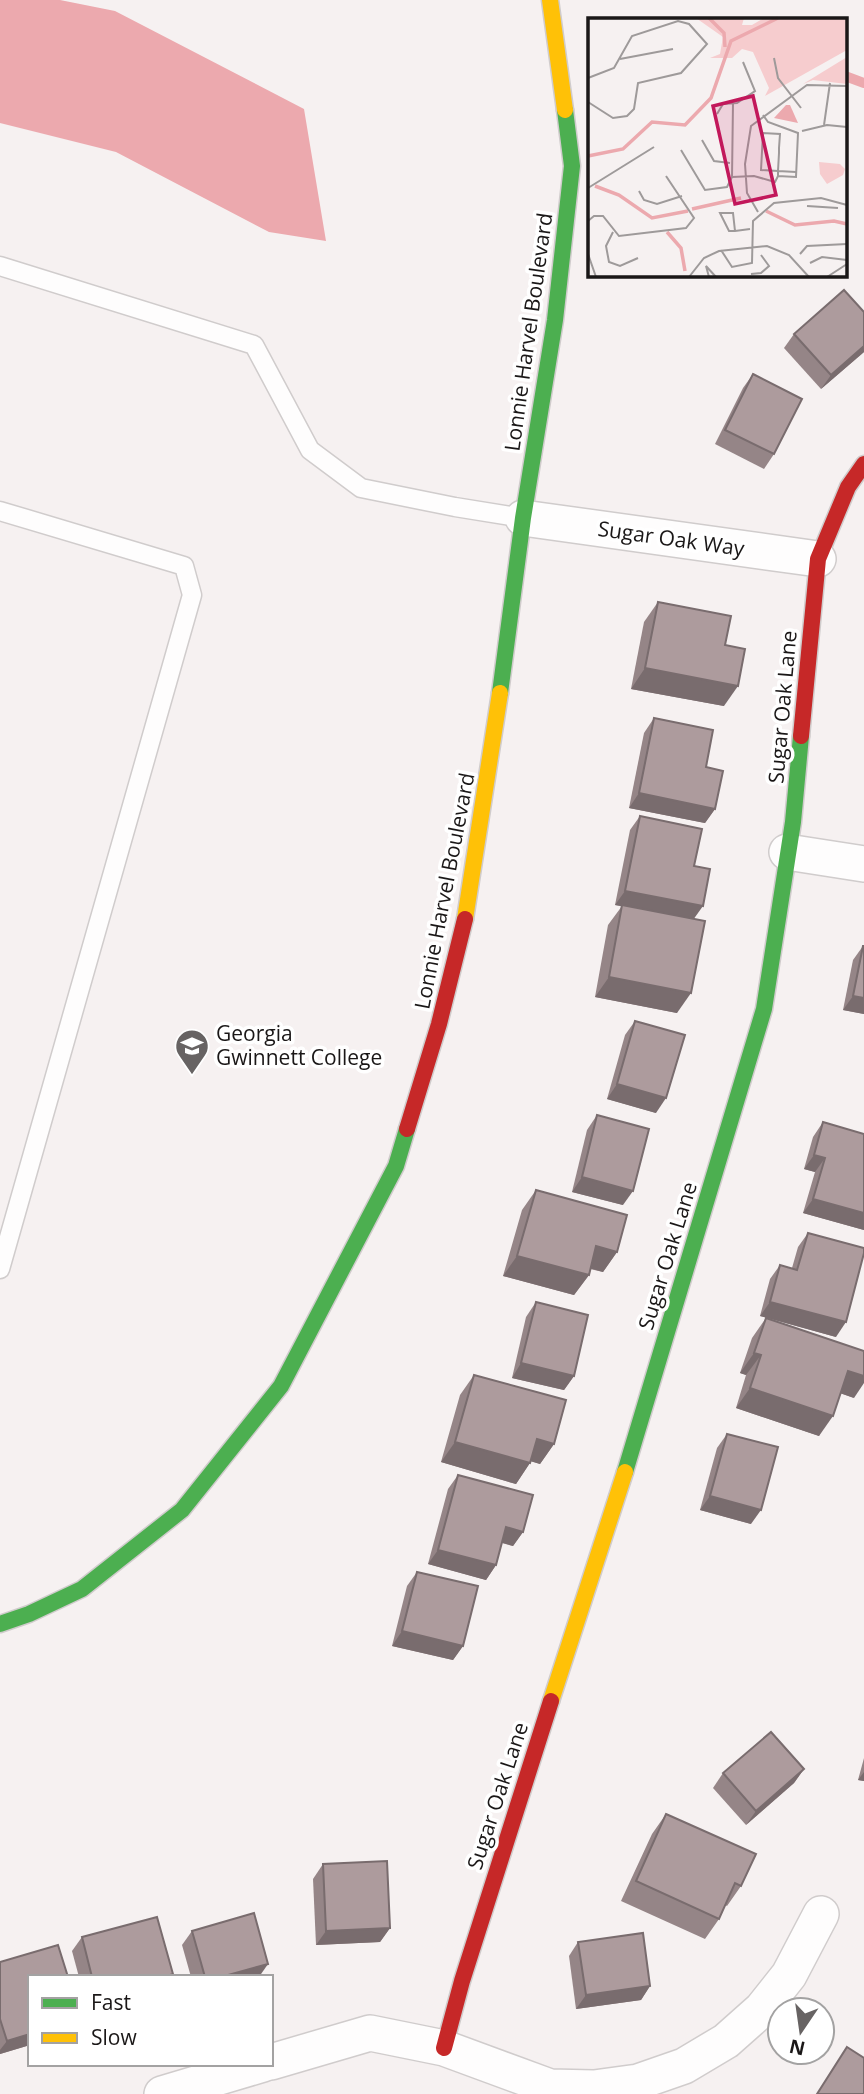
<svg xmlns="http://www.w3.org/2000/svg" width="864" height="2094" font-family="'Open Sans',sans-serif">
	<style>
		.water { fill: #eca9ae }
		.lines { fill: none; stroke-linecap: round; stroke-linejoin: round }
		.stream { stroke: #eca9ae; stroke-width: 10 }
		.lane-casing { stroke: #d0cccc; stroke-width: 21 }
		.street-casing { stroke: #d0cccc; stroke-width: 38 }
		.fast-casing { stroke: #d0cccc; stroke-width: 19 }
		.slow-casing { stroke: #d0cccc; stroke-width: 19 }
		.jam-casing { stroke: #d0cccc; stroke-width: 19 }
		.lane { stroke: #fefdfd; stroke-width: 18 }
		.street { stroke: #fefdfd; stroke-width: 35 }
		.fast { stroke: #4caf50; stroke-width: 16 }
		.slow { stroke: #ffc107; stroke-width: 16 }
		.jam { stroke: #c62828; stroke-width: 16 }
		.wall { fill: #958587 }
		.shaded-wall { fill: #796c6e }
		.building { fill: #ad9b9d; stroke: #796c6e; stroke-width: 2 }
		.labels { text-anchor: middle; stroke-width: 7; stroke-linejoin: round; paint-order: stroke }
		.street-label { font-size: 21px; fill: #1a1717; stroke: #fff }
		.poi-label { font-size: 21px; fill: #1a1717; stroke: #fff; text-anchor: start }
		.inset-river { fill: none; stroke: #eca9ae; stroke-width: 3.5 }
		.inset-road { fill: none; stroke: #9e9a9a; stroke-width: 2 }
		.view { fill: #c2185b; fill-opacity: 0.15; stroke: #c2185b; stroke-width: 3.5 }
		.inset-edge { fill: none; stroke: #1a1717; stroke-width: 3.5 }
	</style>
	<rect width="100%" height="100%" fill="#f6f1f1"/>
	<path class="water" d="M0 0H60L115 11 304 109 326 241 269 232 116 152 0 123Z"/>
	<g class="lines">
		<path class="stream" d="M845 76 864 83"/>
		<g class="lane-casing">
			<g id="lane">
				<path d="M0 266 254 345 310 450 361 488 455 507 523 518"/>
				<path d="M0 511 184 566 192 595 0 1269"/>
			</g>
		</g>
		<g class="street-casing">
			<g id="street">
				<path d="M523 518 818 559"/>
				<path d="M787 852 864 864"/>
				<path d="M271 2062 370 2033 444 2048 550 2087 594 2088 638 2082 684 2066 726 2041 762 2009 789 1975 821 1914"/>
				<path d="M162 2094 263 2064"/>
			</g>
		</g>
		<g class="fast-casing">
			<g id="fast">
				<path d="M500 693 523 518 555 320 572 166 565 110"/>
				<path d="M625 1472 764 1009 793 822 801 736"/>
				<path d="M0 1624 29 1614 82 1589 182 1510 281 1386 396 1166 407 1129"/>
			</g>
		</g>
		<g class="slow-casing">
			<g id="slow">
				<path d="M550 0 565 110"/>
				<path d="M465 919 500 693"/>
				<path d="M551 1701 625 1472"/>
			</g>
		</g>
		<g class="jam-casing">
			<g id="jam">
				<path d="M801 736 818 559 848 487 864 464"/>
				<path d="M407 1129 439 1024 465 919"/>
				<path d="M444 2048 462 1981 551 1701"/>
			</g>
		</g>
		<use href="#lane" class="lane"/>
		<use href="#street" class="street"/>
		<use href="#fast" class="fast"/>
		<use href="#slow" class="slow"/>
		<use href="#jam" class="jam"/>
	</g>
	<g class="wall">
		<path d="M794 334 864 352 821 389 784 348Z"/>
		<path d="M753 374 774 454 764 469 715 444 743 388Z"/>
		<path d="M658 602 725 645 724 706 631 689 644 622Z"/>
		<path d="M654 718 706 767 715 809 705 823 629 808 644 733Z"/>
		<path d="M640 816 694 866V919L677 1013 595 997 608 925 622 906 615 905 630 830Z"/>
		<path d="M863 946H864V1014L843 1010 853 960Z"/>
		<path d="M635 1021 656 1113 607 1099 625 1035Z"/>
		<path d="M597 1115 623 1205 572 1192 587 1130Z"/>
		<path d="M823 1122 864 1134V1230L803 1213 815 1172 804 1169 813 1137Z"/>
		<path d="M536 1190 617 1252 603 1272 590 1269 589 1275 574 1295 503 1276 522 1210Z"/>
		<path d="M808 1233 836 1337 760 1316 770 1279 780 1265 792 1268 798 1247Z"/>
		<path d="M536 1302 574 1376 564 1390 512 1378 526 1317Z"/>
		<path d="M766 1318 854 1398 840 1393 819 1436 736 1408 746 1375 740 1373 752 1338Z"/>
		<path d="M474 1375 554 1444 540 1464 531 1461 516 1484 441 1462 460 1395Z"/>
		<path d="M727 1434 751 1524 700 1510 717 1448Z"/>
		<path d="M458 1475 523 1532 513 1546 502 1543 496 1565 486 1580 428 1564 448 1489Z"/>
		<path d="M417 1572 463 1646 453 1660 392 1646 407 1586Z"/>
		<path d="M864 1758V1781L858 1780Z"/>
		<path d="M804 1769 794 1783 746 1825 713 1788 723 1773Z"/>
		<path d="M666 1814 741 1886 727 1906 725 1905 719 1919 705 1939 621 1901 652 1834Z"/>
		<path d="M323 1864 390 1928 380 1942 316 1945 313 1879Z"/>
		<path d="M192 1931 259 1977H191L182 1945Z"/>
		<path d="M82 1937 171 1977H79L72 1951Z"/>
		<path d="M578 1942 650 1986 641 2000 576 2009 569 1956Z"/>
		<path d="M0 1962 30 1977V2045L0 2054Z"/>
	</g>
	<g class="shaded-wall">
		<path d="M864 346V352L821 389 831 375Z"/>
		<path d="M645 668 738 686 724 706 631 689Z"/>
		<path d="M639 793 715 809 705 823 629 808Z"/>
		<path d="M625 891 703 906 693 920 615 905Z"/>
		<path d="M609 977 691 993 677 1013 595 997Z"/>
		<path d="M853 996 864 998V1014L843 1010Z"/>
		<path d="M617 1084 666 1098 656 1113 607 1099Z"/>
		<path d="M814 1155 825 1158 815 1172 804 1169Z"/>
		<path d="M582 1177 633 1191 623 1205 572 1192Z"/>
		<path d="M813 1199 864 1213V1230L803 1213Z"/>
		<path d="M596 1246 617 1252 603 1272 582 1266Z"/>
		<path d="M517 1256 589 1275 574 1295 503 1276Z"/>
		<path d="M770 1302 846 1322 836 1337 760 1316Z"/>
		<path d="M754 1353 761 1355 746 1375 740 1373Z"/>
		<path d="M521 1363 574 1376 564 1390 512 1378Z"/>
		<path d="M848 1371 864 1376V1383L854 1398 834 1391Z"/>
		<path d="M750 1388 833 1416 819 1436 736 1408Z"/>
		<path d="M537 1439 554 1444 540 1464 523 1459Z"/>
		<path d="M455 1442 530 1463 516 1484 441 1462Z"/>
		<path d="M710 1496 761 1510 751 1524 700 1510Z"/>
		<path d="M506 1527 523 1532 513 1546 496 1541Z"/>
		<path d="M438 1550 496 1565 486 1580 428 1564Z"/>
		<path d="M402 1631 463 1646 453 1660 392 1646Z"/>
		<path d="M804 1769 794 1783 746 1825 756 1811Z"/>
		<path d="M864 1772V1781L858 1780Z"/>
		<path d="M390 1928 380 1942 316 1945 326 1931Z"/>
		<path d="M268 1964 259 1977H221Z"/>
		<path d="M650 1986 641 2000 576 2009 586 1995Z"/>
		<path d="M30 2034V2045L0 2054V2050L7 2041Z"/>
	</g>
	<g class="building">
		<path d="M844 290 864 312V346L831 375 794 334Z"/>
		<path d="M753 374 802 399 774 454 725 430Z"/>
		<path d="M658 602 731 616 725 645 745 649 738 686 645 668Z"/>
		<path d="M654 718 713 730 706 767 723 771 715 809 639 793Z"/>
		<path d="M640 816 702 829 694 866 710 869 703 906 625 891Z"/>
		<path d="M622 905 705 921 691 993 609 977Z"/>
		<path d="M863 946H864V998L853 996Z"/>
		<path d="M635 1021 685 1035 666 1098 617 1084Z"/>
		<path d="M597 1115 649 1129 633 1191 582 1177Z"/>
		<path d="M823 1122 864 1134V1213L813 1199 825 1158 814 1155Z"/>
		<path d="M536 1190 627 1215 617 1252 596 1246 589 1275 517 1256Z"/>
		<path d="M808 1233 864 1248V1253L846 1322 770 1302 780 1265 797 1270Z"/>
		<path d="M536 1302 588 1315 574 1376 521 1363Z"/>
		<path d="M766 1318 864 1351V1376L848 1371 833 1416 750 1388 761 1355 754 1353Z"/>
		<path d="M474 1375 566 1400 554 1444 537 1439 530 1463 455 1442Z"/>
		<path d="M727 1434 778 1447 761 1510 710 1496Z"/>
		<path d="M458 1475 533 1495 523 1532 506 1527 496 1565 438 1550Z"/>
		<path d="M417 1572 478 1586 463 1646 402 1631Z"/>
		<path d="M771 1732 804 1769 756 1811 723 1773Z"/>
		<path d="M666 1814 756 1854 741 1886 735 1883 719 1919 636 1881Z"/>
		<path d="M387 1861 390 1928 326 1931 323 1864Z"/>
		<path d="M254 1913 268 1964 221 1977H205L192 1931Z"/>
		<path d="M157 1917 173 1974 164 1977H92L82 1937Z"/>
		<path d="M643 1933 650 1986 586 1995 578 1942Z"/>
		<path d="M58 1945 68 1977H30V2034L7 2041 0 2019V1962Z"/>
		<path d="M847 2047 864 2058V2094H817Z"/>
	</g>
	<defs>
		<g id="university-pin" transform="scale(1.75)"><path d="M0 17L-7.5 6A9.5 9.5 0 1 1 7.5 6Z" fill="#676363" stroke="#fff"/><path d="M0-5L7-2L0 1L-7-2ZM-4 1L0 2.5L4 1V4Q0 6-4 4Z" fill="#fff"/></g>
	</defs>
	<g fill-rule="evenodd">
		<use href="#university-pin" x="192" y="1046"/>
	</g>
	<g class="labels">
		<g class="street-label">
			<text transform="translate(529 332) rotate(-82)" y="7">Lonnie Harvel Boulevard</text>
			<text transform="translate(671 539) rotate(8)" y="7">Sugar Oak Way</text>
			<text transform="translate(783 707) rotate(-85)" y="7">Sugar Oak Lane</text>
			<text transform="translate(445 891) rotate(-79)" y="7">Lonnie Harvel Boulevard</text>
			<text transform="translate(668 1256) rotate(-73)" y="7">Sugar Oak Lane</text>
			<text transform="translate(498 1796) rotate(-72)" y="7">Sugar Oak Lane</text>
		</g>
		<g class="poi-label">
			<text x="216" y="1041">Georgia<tspan x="216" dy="24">Gwinnett College</tspan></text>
		</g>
	</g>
	<g transform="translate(588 18)">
		<rect width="259" height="259" fill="#f6f1f1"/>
		<path d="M108 0H156L154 7H164L176 0H259V32L177 78 181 70 165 34 154 31 144 40H122L132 36 135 19ZM259 39V66L225 62 215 66ZM231 144 252 146 257 151 255 157 239 166 232 156Z" fill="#f6ccce"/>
		<path d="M198 87H202L210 105 186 100Z" fill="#eca9ae"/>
		<path class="inset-river" d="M121 0 136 15 137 29M0 138 35 131 64 104 97 107 123 80 143 23 190 0M7 168 31 177 64 200 100 193M104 191 153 180M178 193 207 207 246 203 259 206M79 214 93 230 97 253"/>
		<path class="inset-road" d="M186 40 190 60 213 90M32 41 85 31M0 60 26 50 44 18 90 3 101 6 119 26 93 55 50 65 46 91 39 98 25 100 0 84M129 96 135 86 149 85 167 73 155 44M236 107 242 65M214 113 239 107 259 109M114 122 126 143 142 145M93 132 117 172 139 169 144 159 145 85M190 158V153L191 135V130L192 116 175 115 173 152 190 153 208 154M144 159 166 158 187 164 190 158 208 159 210 115 180 104 175 97M0 170 66 129M51 173 56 182 69 186 94 178M219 188 250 190M170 194 159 175 157 146 163 108 219 67 259 68M0 203 6 198H15L31 218 98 210 106 200 78 158M147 213 145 195H132L141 213H147L162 211M25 214 18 228 21 244 32 248 50 240M133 232 144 249 164 245 165 203 186 185 233 180 259 187M0 236 8 259M212 236 219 228 259 226M222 245 234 239 259 242M163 256 173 255 181 248 173 237M101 259 116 240 131 233 179 228 201 237 221 259M121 259 118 248 128 259M239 259 259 246"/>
		<path class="view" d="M165 78 188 177 147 186 125 88Z"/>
		<rect width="259" height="259" class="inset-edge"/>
	</g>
	<rect x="28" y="1975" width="245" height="91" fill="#ffffff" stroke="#a3a2a2" stroke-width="2"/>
	<rect x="42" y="1998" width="35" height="10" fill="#4caf50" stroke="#a3a2a2" stroke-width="2"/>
	<text x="91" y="2010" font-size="21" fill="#1a1717">Fast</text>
	<rect x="42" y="2033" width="35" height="10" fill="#ffc107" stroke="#a3a2a2" stroke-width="2"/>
	<text x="91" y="2045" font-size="21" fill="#1a1717">Slow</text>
	<g transform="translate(801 2031) rotate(193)"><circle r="33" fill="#ffffff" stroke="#a3a2a2" stroke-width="2"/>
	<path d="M0-5L12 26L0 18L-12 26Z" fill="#676363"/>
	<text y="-10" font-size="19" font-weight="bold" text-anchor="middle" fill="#1a1717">N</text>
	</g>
</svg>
